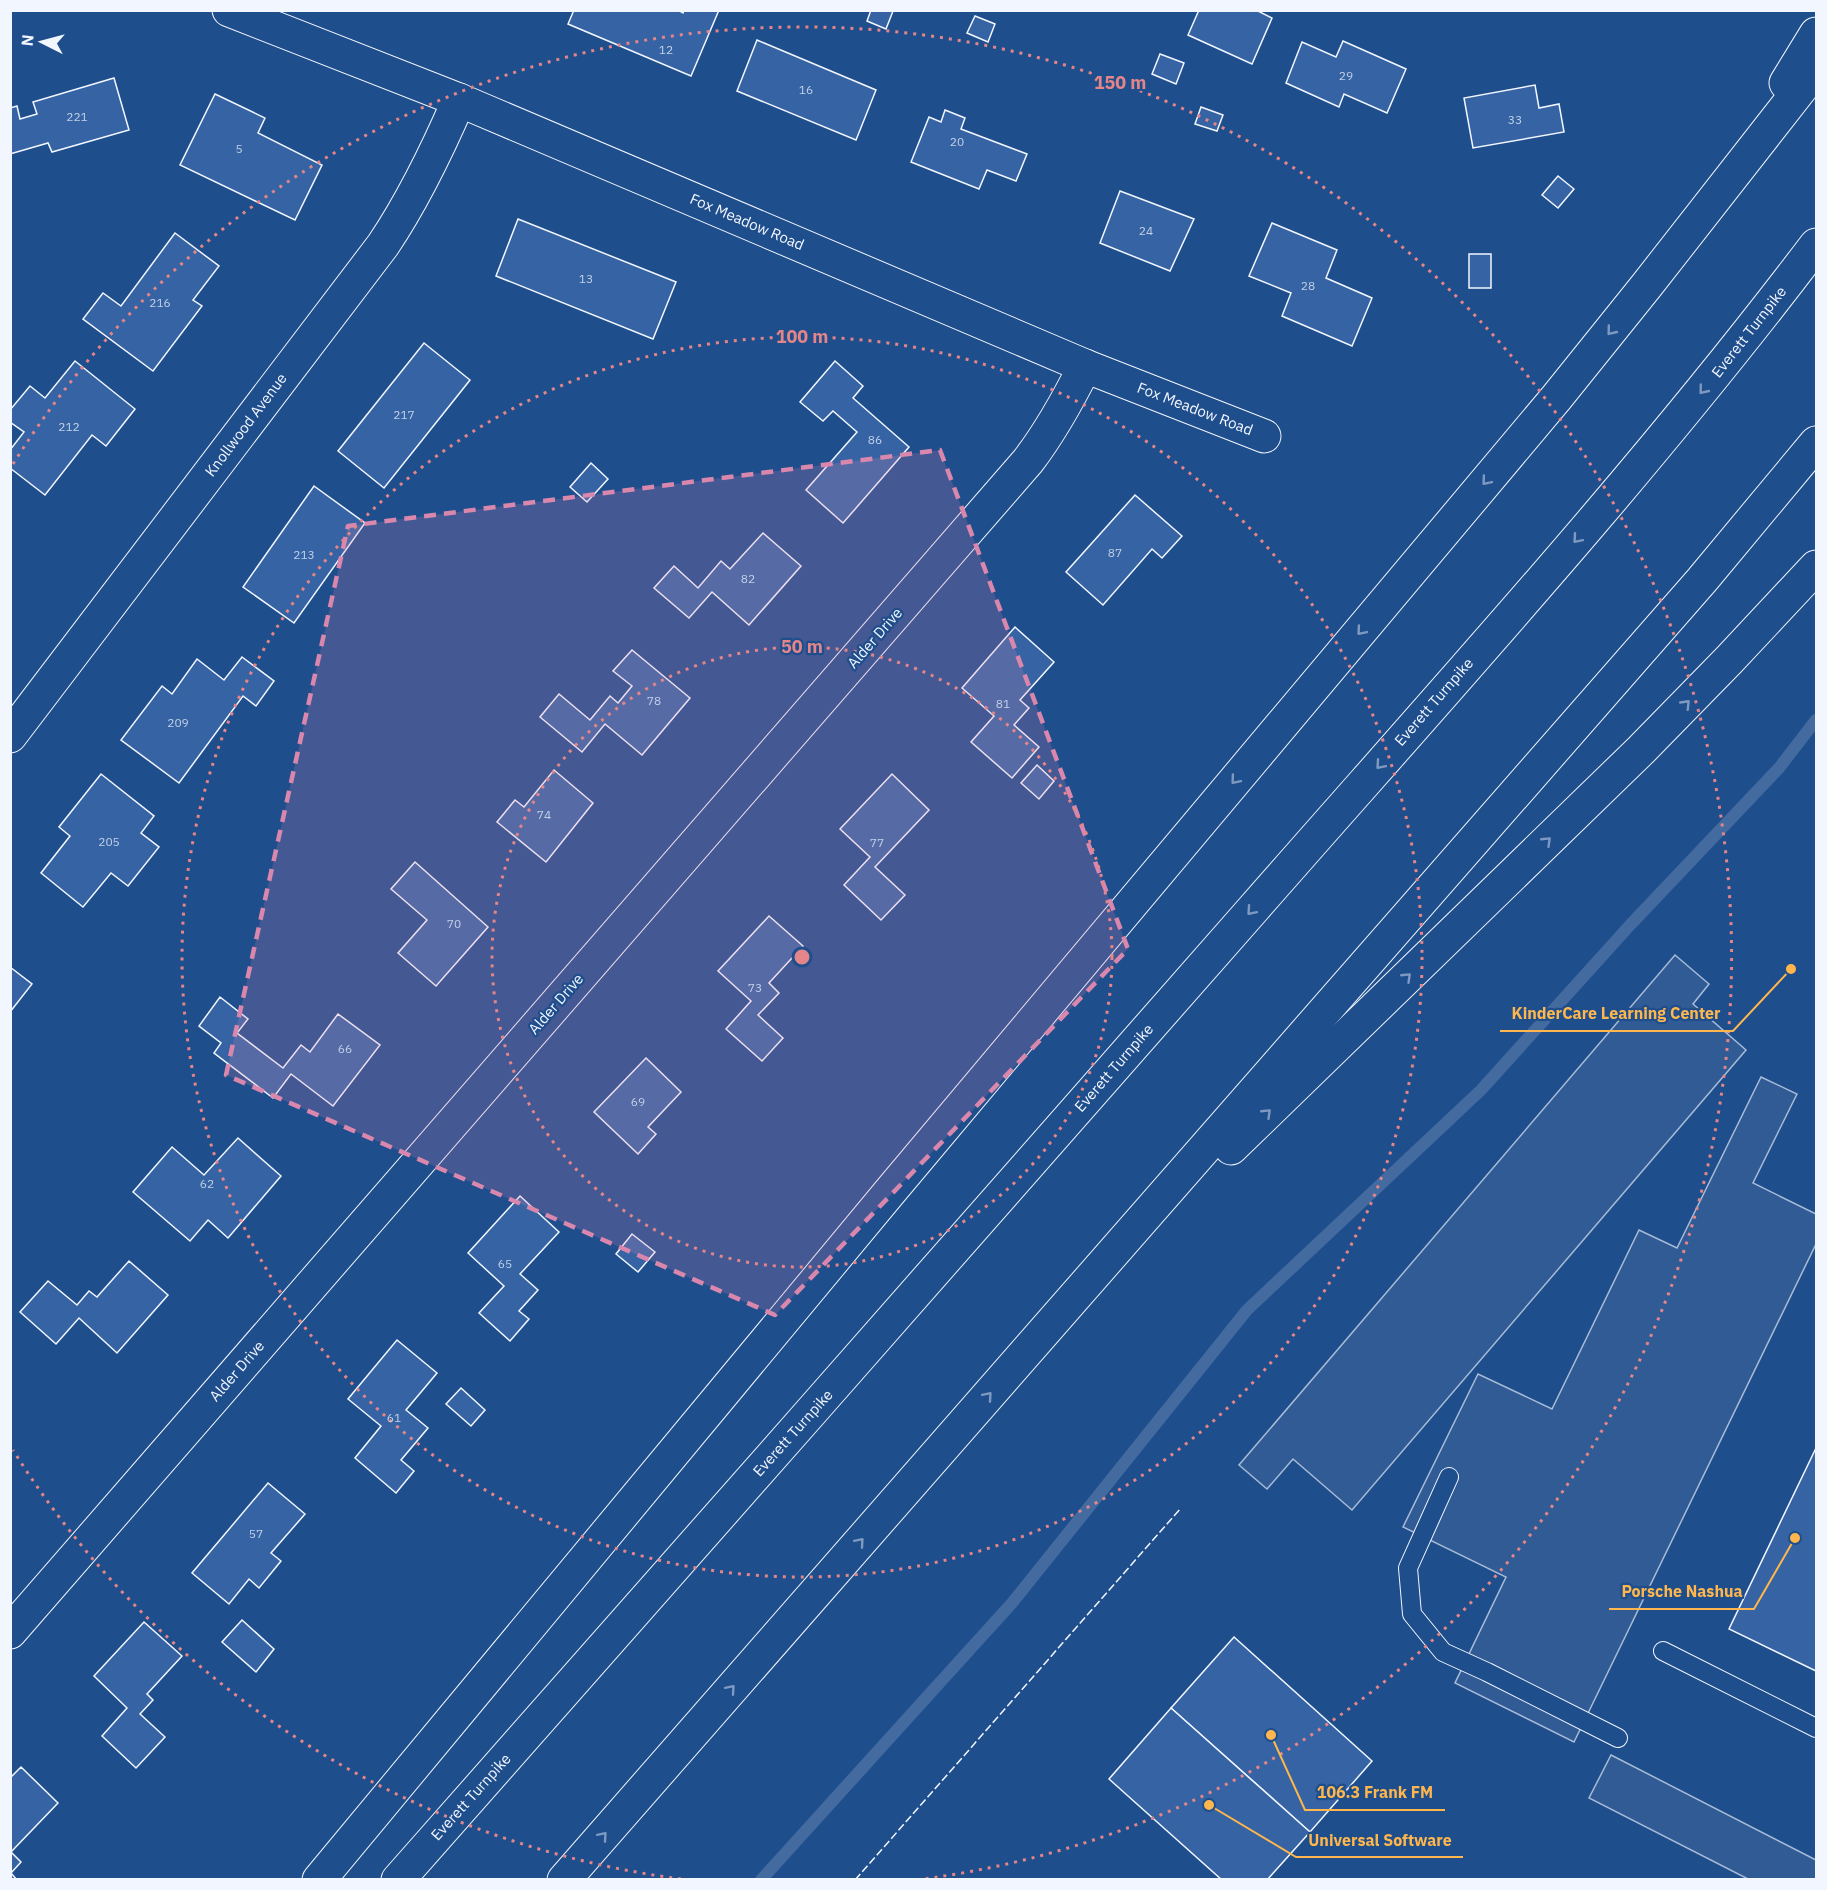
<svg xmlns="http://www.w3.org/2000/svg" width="1827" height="1890" font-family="'IBM Plex Sans',sans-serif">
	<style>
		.built { fill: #305b95; stroke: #a8bbd7; stroke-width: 1.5 }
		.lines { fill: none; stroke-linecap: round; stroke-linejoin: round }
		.stream { stroke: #446ba0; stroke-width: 12 }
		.building { fill: #3563a3; stroke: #f2f6ff; stroke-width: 1.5 }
		.lane-casing { stroke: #f2f6ff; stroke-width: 20 }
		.street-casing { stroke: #f2f6ff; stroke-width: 35 }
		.highway-casing { stroke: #f2f6ff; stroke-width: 35 }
		.lane { stroke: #1f4e8c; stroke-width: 18 }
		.street { stroke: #1f4e8c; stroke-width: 33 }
		.highway { stroke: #1f4e8c; stroke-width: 33 }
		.fence { stroke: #f2f6ff; stroke-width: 1.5; stroke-dasharray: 8 3; stroke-linecap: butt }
		.oneway { stroke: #7e9ac0 }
		.marked { fill: #da87ad; fill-opacity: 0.2; stroke: #da87ad; stroke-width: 4.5; stroke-dasharray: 12 8; stroke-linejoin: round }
		.ring { fill: none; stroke: #e38589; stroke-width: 3; stroke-dasharray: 3 6 }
		.labels { text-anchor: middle; stroke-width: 4.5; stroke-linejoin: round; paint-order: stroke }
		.number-label { font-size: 12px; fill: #c3d1e8 }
		.street-label { font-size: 15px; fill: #f2f6ff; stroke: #1f4e8c }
		.centre { fill: #e38589; stroke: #1f4e8c; stroke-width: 3 }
		.ring-label { font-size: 18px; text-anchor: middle; font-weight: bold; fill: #e38589; stroke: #1f4e8c; stroke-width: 4.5; stroke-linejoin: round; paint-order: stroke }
		.leader { fill: none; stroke: #ffb74d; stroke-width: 2 }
		.callout-dot { fill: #ffb74d; stroke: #1f4e8c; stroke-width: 2 }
		.callout-label { font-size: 16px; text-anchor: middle; font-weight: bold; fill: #ffb74d; stroke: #1f4e8c; stroke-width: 4.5; stroke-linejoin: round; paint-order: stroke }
	</style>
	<rect width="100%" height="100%" fill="#1f4e8c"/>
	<g class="built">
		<path d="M1675 955 1709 984 1693 1004 1746 1050 1352 1510 1293 1459 1267 1489 1239 1465Z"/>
		<path d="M1761 1077 1797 1094 1753 1183 1816 1214V1244L1574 1742 1455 1683 1506 1577 1403 1527 1478 1374 1552 1409 1639 1230 1677 1248Z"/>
		<path d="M1611 1755 1816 1860V1879H1748L1589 1798Z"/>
	</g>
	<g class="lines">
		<path class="stream" d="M761 1880 1012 1603 1247 1310 1481 1090 1631 924 1779 768 1816 720"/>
	</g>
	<g class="building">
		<path d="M574 10H678L683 13 684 10H719L691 76 568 24Z"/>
		<path d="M871 10 893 11 886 29 867 21Z"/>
		<path d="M1199 10H1256L1272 18 1252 64 1188 35Z"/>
		<path d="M975 16 995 24 988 42 967 33Z"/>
		<path d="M757 40 876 90 856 140 737 91Z"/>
		<path d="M1343 41 1406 69 1387 113 1344 94 1339 107 1286 83 1302 42 1336 57Z"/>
		<path d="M1160 54 1184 63 1176 84 1152 74Z"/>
		<path d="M114 78 129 130 52 152 48 143 10 154V108L17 106 20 119 37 114 33 102Z"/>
		<path d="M1535 85 1539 108 1559 104 1564 132 1473 148 1464 98Z"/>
		<path d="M215 94 265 118 258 133 322 165 295 220 180 165Z"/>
		<path d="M1201 107 1223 115 1217 131 1195 124Z"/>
		<path d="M945 110 965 118 961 129 1027 154 1016 181 987 170 979 189 911 162 929 117 941 122Z"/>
		<path d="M1558 176 1574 189 1558 208 1542 195Z"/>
		<path d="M1120 191 1194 219 1170 271 1100 243Z"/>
		<path d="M518 219 676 282 653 339 496 276Z"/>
		<path d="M1272 223 1337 250 1326 278 1372 298 1352 346 1282 316 1291 293 1249 276Z"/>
		<path d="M175 233 219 266 193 300 202 306 153 371 83 319 103 293 121 306Z"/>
		<rect x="1469" y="254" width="22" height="34"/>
		<path d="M424 343 470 380 384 488 338 451Z"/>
		<path d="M75 361 135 409 106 446 92 435 45 495 10 468V450L24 432 10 422V410L30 386 45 398Z"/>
		<path d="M835 361 863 386 853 398 909 447 843 523 806 490 857 432 833 411 823 421 800 402Z"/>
		<path d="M591 463 608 479 587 502 570 487Z"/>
		<path d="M314 486 365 523 294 623 243 587Z"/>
		<path d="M1135 495 1182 536 1162 558 1152 549 1103 605 1066 572Z"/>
		<path d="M763 533 801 566 749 625 712 592 689 618 654 588 674 566 698 588 721 561 730 569Z"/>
		<path d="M1015 627 1054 662 1020 700 1029 708 1014 725 1039 747 1012 778 971 742 994 716 962 688Z"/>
		<path d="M632 650 690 698 642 755 605 724 582 752 540 717 559 694 590 720 610 696 618 703 632 686 613 671Z"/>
		<path d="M242 657 274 681 256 706 243 696 179 783 121 740 162 686 172 694 197 659 224 680Z"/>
		<path d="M1037 765 1054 781 1039 799 1021 783Z"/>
		<path d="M554 770 593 803 546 862 497 822 515 800 524 807Z"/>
		<path d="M101 774 154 816 141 833 159 847 128 886 111 873 83 907 41 873 70 836 59 827Z"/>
		<path d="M892 774 929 810 875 867 905 895 881 920 844 885 870 857 840 829Z"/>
		<path d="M415 862 488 927 436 986 398 953 427 920 391 889Z"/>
		<path d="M769 916 803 946 769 983 779 993 758 1015 783 1038 762 1061 726 1029 751 1001 718 971Z"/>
		<path d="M10 967 32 984 10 1012Z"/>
		<path d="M220 997 248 1019 237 1033 283 1068 301 1045 310 1052 338 1014 380 1045 333 1106 291 1074 273 1098 214 1053 221 1043 199 1026Z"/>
		<path d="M646 1058 681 1092 648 1127 656 1134 638 1154 594 1112Z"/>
		<path d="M238 1138 281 1176 228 1238 208 1220 190 1241 133 1192 172 1147 204 1175Z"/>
		<path d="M520 1196 559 1232 520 1274 538 1290 519 1311 529 1319 510 1341 479 1313 504 1286 468 1253Z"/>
		<path d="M632 1234 655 1252 638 1272 616 1254Z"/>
		<path d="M129 1261 168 1295 117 1353 79 1318 56 1344 20 1312 48 1281 77 1305 89 1291 97 1297Z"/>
		<path d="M397 1340 437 1373 406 1410 428 1428 401 1460 414 1471 396 1493 355 1458 381 1426 348 1399Z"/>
		<path d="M461 1388 485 1410 471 1426 446 1404Z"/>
		<path d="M1816 1448V1671L1729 1629Z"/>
		<path d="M268 1483 305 1514 271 1553 281 1561 259 1588 249 1579 229 1604 192 1573Z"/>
		<path d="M242 1620 274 1649 256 1672 222 1642Z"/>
		<path d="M144 1622 182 1656 147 1694 153 1700 140 1714 165 1737 136 1768 102 1736 127 1708 94 1676Z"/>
		<path d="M1234 1637 1372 1761 1310 1832 1171 1708Z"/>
		<path d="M1171 1708 1310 1832 1267 1880H1222L1109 1779Z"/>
		<path d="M21 1767 58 1803 11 1852 21 1862 11 1873 17 1880H10V1778Z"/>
	</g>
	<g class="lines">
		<g class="lane-casing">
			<g id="lane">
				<path d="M1449 1477 1408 1568 1412 1614 1443 1652 1487 1672 1618 1738"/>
				<path d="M1663 1651 1816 1728"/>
			</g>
		</g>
		<g class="street-casing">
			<g id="street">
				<path d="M229 10 459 100 1085 366 1264 436"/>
				<path d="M10 736 383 245C414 199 437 151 459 100"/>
				<path d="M10 1632 1028 461C1051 431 1068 400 1085 366"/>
			</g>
		</g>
		<g class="highway-casing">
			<g id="highway">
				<path d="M1786 83 1816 34"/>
				<path d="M1231 1148 1641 750 1729 660 1816 567"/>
				<path d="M319 1880 888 1194 1557 397 1647 285 1816 69"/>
				<path d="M398 1880C684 1556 969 1233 1254 908 1445 690 1641 476 1816 245"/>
				<path d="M564 1880 1702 580 1816 443"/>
			</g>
		</g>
		<use href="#lane" class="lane"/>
		<use href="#street" class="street"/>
		<use href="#highway" class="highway"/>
		<path class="fence" d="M855 1880 1181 1508"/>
	</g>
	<defs><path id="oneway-chevron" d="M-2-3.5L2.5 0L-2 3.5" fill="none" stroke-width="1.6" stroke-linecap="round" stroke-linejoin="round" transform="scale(1.5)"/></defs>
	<g class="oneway">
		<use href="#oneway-chevron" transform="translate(1611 331) rotate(129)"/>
		<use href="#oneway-chevron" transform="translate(1703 390) rotate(129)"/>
		<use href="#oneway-chevron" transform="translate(1486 481) rotate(130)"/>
		<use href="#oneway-chevron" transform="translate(1577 539) rotate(131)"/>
		<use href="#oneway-chevron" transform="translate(1361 631) rotate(130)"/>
		<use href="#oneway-chevron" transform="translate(1686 704) rotate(-46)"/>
		<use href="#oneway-chevron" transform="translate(1380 765) rotate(131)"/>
		<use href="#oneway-chevron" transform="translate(1235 780) rotate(130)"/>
		<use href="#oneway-chevron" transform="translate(1547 841) rotate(-44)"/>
		<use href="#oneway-chevron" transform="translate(1251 911) rotate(131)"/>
		<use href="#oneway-chevron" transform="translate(1407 977) rotate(-44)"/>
		<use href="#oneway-chevron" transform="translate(1267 1113) rotate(-44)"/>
		<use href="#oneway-chevron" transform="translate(988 1396) rotate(-49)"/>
		<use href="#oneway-chevron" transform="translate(860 1542) rotate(-49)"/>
		<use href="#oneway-chevron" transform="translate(731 1689) rotate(-49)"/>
		<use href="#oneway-chevron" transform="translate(603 1836) rotate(-49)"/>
	</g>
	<path class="marked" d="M940 450 1128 949 775 1315 226 1075 348 526Z"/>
	<g class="ring">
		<circle cx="802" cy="957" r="310"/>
		<circle cx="802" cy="957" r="620"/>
		<path d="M681 1879A930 930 0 0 1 13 1450M13 464A930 930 0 1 1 923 1879"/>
	</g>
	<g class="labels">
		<g class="number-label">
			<text x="666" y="54">12</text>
			<text x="1346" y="80">29</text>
			<text x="806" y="94">16</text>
			<text x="77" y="121">221</text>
			<text x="1515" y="124">33</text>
			<text x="957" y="146">20</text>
			<text x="239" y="153">5</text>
			<text x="1146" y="235">24</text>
			<text x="586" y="283">13</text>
			<text x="1308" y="290">28</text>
			<text x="160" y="307">216</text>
			<text x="404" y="419">217</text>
			<text x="69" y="431">212</text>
			<text x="875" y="444">86</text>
			<text x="1115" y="557">87</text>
			<text x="304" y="559">213</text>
			<text x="748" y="583">82</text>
			<text x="654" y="705">78</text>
			<text x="1003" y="708">81</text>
			<text x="178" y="727">209</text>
			<text x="544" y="819">74</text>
			<text x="109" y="846">205</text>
			<text x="877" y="847">77</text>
			<text x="454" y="928">70</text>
			<text x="755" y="992">73</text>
			<text x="345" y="1053">66</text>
			<text x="638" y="1106">69</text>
			<text x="207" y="1188">62</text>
			<text x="505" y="1268">65</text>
			<text x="394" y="1422">61</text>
			<text x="256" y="1538">57</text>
		</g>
		<g class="street-label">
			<text transform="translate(747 222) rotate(23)" y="5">Fox Meadow Road</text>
			<text transform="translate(1749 332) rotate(-52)" y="5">Everett Turnpike</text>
			<text transform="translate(1195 409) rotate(21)" y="5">Fox Meadow Road</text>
			<text transform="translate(246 425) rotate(-53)" y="5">Knollwood Avenue</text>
			<text transform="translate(875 638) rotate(-49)" y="5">Alder Drive</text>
			<text transform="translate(1434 702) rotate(-49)" y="5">Everett Turnpike</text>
			<text transform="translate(556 1004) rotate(-49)" y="5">Alder Drive</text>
			<text transform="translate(1114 1068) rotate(-49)" y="5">Everett Turnpike</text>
			<text transform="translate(237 1371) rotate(-49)" y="5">Alder Drive</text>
			<text transform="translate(793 1433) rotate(-48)" y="5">Everett Turnpike</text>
			<text transform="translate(471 1797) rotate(-48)" y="5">Everett Turnpike</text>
		</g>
	</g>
	<circle cx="802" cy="957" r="9" class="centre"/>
	<g class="ring-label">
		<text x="1120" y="89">150 m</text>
		<text x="802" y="343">100 m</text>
		<text x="802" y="653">50 m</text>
	</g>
	<path class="leader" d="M1791 969L1733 1031H1500M1795 1538L1754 1609H1609M1271 1735L1305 1810H1445M1209 1805L1296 1857H1463"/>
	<g class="callout-dot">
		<circle cx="1791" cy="969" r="6"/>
		<circle cx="1795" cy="1538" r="6"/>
		<circle cx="1271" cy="1735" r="6"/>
		<circle cx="1209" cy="1805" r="6"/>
	</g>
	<g class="callout-label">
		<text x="1616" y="1019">KinderCare Learning Center</text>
		<text x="1682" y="1597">Porsche Nashua</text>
		<text x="1375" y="1798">106.3 Frank FM</text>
		<text x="1380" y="1846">Universal Software</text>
	</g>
	<rect width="1827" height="1890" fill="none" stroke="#f2f6ff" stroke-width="24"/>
	<g transform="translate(42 42) rotate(276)" stroke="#1f4e8c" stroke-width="4.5" paint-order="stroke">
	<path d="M0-4.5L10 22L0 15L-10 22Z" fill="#f2f6ff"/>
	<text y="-9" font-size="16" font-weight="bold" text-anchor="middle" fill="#f2f6ff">N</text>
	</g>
</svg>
